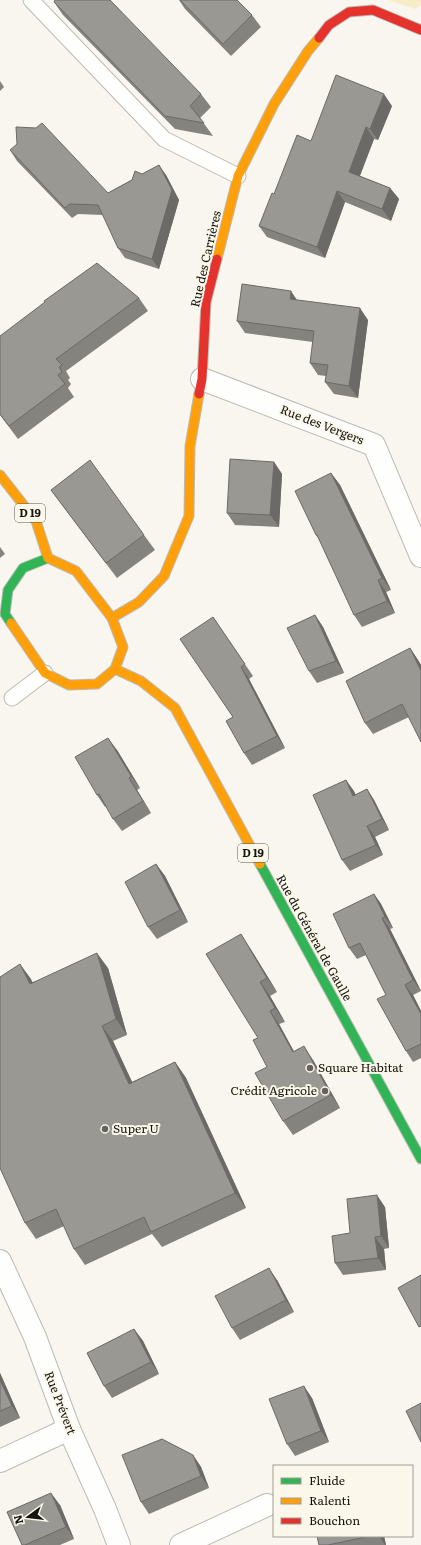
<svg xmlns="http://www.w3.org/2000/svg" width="421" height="1545" font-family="Literata,serif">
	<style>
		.green { fill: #f8edc6 }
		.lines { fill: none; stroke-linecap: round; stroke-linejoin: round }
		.lane-casing { stroke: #bdbbb5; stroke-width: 17 }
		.street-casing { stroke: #bdbbb5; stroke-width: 24 }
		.fast-casing { stroke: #bdbbb5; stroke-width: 11 }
		.slow-casing { stroke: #bdbbb5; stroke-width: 11 }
		.jam-casing { stroke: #bdbbb5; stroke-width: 11 }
		.lane { stroke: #fefefc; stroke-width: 15 }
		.street { stroke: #fefefc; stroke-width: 22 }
		.fast { stroke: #30b455; stroke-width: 9 }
		.slow { stroke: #ff9f0a; stroke-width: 9 }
		.jam { stroke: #e5322d; stroke-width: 9 }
		.wall { fill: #84837e }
		.shaded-wall { fill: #6c6a67 }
		.building { fill: #9a9893; stroke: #6c6a67 }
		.poi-dot { fill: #64625c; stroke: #fbf8eb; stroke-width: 1.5 }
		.labels { text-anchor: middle; stroke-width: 4; stroke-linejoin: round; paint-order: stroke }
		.shield { fill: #fbf8eb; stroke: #595850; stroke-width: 1 }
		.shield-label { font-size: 11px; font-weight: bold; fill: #14130e }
		.street-label { font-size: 12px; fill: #14130e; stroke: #fbf8eb }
		.poi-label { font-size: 12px; fill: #14130e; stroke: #fbf8eb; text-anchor: start }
	</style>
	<rect width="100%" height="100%" fill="#f8f6ee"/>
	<path class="green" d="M389 0H421V5L415 9Z"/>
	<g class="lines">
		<g class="lane-casing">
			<g id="lane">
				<path d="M31 0 164 139 238 176"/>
				<path d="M12 698 45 673"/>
			</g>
		</g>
		<g class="street-casing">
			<g id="street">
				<path d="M202 379 374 445 421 556"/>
				<path d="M0 1261 35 1337 69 1429 105 1509 119 1545"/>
				<path d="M0 1461 69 1429"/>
				<path d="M181 1545 267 1505"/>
			</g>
		</g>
		<g class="fast-casing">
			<g id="fast">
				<path d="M11 623 5 614 8 590 23 568 48 558"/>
				<path d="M260 864 421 1159"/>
			</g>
		</g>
		<g class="slow-casing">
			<g id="slow">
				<path d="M217 259 238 176 274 104 308 51 319 38"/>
				<path d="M0 475 36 521 48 558"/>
				<path d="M112 618 139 602 164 576 189 516 190 446 199 394"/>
				<path d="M11 623 45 673 69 685 97 684 115 669 123 647 112 618 76 571 48 558"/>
				<path d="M115 669 141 681 175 708 260 864"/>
			</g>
		</g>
		<g class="jam-casing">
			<g id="jam">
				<path d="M319 38 329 25 349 12 373 10 421 30"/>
				<path d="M199 394 202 379 206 302 217 259"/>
			</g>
		</g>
		<use href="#lane" class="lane"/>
		<use href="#street" class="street"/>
		<use href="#fast" class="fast"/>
		<use href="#slow" class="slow"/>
		<use href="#jam" class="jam"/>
	</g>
	<g class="wall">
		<path d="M179 0H237L252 15 261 27 231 56 185 9Z"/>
		<path d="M54 2 201 94 211 107 200 118 213 136 175 129 63 15Z"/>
		<path d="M0 81 4 87 0 91Z"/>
		<path d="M392 106 378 140 374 139 360 176 390 188 399 199 391 221 345 202 325 258 267 237 259 226 274 194 311 141Z"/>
		<path d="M10 150 108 193 142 174 166 175 179 200 159 269 125 258 118 248 103 215 78 214 72 218 17 161Z"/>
		<path d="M139 298 148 311 66 371 70 378 68 380 71 384 68 388 74 397 18 439 0 415V336Z"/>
		<path d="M297 300 368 320 358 398 334 394 325 382 326 376 318 375 310 363 313 342 245 333 237 321Z"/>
		<path d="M274 462 282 474 279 527 235 525 227 513Z"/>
		<path d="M331 473 340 485 391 590 386 592 395 613 362 627 354 615 321 542 316 535Z"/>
		<path d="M51 490 144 535 155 550 117 578 62 505Z"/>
		<path d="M0 547 5 554 0 558Z"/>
		<path d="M315 615 323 627 344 673 317 683 309 671Z"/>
		<path d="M213 617 253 676 249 679 285 748 252 765 244 753 233 717Z"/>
		<path d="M410 648 418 660 421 665V742L409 717 373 734 365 723Z"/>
		<path d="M117 750 140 788 137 790 151 813 122 831 113 819 106 806 105 807 97 795Z"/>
		<path d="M346 780 355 795 367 789 374 800 389 830 375 837 383 855 350 871 342 860Z"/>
		<path d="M156 864 165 876 188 922 157 939 148 927Z"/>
		<path d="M374 894 381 904 393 928 390 929 421 991 413 995 421 1011V1058L413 1062 406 1051 386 995 366 955 357 959 349 948Z"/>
		<path d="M250 948 277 992 270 996 285 1022 279 1024 294 1052 313 1060 340 1108 293 1135 283 1121 267 1067Z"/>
		<path d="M20 964 32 982 108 968 127 1035 113 1041 132 1082 175 1062 186 1078 246 1208 162 1247 152 1234 85 1265 74 1249 64 1226 36 1239 25 1223Z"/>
		<path d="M385 1207 389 1248 384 1249 386 1270 343 1275 335 1263Z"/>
		<path d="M277 1280 294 1312 240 1340 232 1328Z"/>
		<path d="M134 1329 143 1341 159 1374 112 1398 104 1386Z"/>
		<path d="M0 1373 20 1418 0 1427Z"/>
		<path d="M312 1398 329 1442 295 1456 287 1444Z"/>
		<path d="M193 1455 201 1467 209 1488 149 1514 141 1502Z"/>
		<path d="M60 1505 74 1539 60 1545H22Z"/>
		<path d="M317 1536H384L386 1545H319Z"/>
	</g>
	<g class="shaded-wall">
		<path d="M384 94 392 106 378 140 370 129Z"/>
		<path d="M366 127 374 139 357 183 349 172Z"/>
		<path d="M159 165 166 175 179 200 159 269 152 259Z"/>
		<path d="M390 188 399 199 391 221 382 209Z"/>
		<path d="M337 191 345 202 325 258 317 247Z"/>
		<path d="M291 291 299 303 290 299Z"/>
		<path d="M360 308 368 320 358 398 349 386Z"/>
		<path d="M274 462 282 474 279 527 270 515Z"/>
		<path d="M331 473 340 485 391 590 382 578Z"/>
		<path d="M378 580 386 592 395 613 387 601Z"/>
		<path d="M315 615 323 627 344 673 336 661Z"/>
		<path d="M410 648 418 660 421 665V671Z"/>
		<path d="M241 667 249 679 285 748 277 736Z"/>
		<path d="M108 738 117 750 140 788 131 776Z"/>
		<path d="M129 778 137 790 151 813 143 801Z"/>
		<path d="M346 780 354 791 361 806 353 796Z"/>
		<path d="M367 789 374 800 389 830 382 819Z"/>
		<path d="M367 826 375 837 383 855 376 845Z"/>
		<path d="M156 864 165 876 188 922 180 910Z"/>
		<path d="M374 894 381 904 393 928 385 917Z"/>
		<path d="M382 918 390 929 421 991 413 980Z"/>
		<path d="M241 934 250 948 277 992 267 978Z"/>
		<path d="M97 953 108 968 127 1035 116 1019Z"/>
		<path d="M20 964 31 979 40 999 30 984Z"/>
		<path d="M260 982 270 996 285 1022 275 1008Z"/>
		<path d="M405 985 413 995 421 1011V1014Z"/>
		<path d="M270 1011 279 1024 302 1066 293 1052Z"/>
		<path d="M102 1026 113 1041 140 1099 129 1084Z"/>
		<path d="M304 1046 313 1060 340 1108 331 1095Z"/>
		<path d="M175 1062 186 1078 246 1208 235 1193Z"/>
		<path d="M377 1195 385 1207 389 1248 381 1236Z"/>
		<path d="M375 1237 384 1249 386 1270 378 1258Z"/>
		<path d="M269 1268 277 1280 294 1312 286 1300Z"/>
		<path d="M134 1329 143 1341 159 1374 151 1362Z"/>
		<path d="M0 1373 20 1418 12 1406 0 1380Z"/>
		<path d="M304 1386 312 1398 329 1442 321 1431Z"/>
		<path d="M193 1455 201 1467 209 1488 201 1476Z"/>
		<path d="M51 1493 60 1505 74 1539 66 1527Z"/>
		<path d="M379 1536H384L386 1545H385Z"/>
	</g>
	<g class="building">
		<path d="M55 0H110L201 94 190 106 204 123 165 116 54 2Z"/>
		<path d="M180 0H237L252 15 223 44Z"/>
		<path d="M336 75 384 94 370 129 366 127 349 172 390 188 382 209 337 191 317 247 259 226 272 193 274 194 297 135 311 141Z"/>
		<path d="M42 123 108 193 132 180 135 171 142 174 159 165 172 190 152 259 118 248 98 205 70 204 65 208 10 150 17 144 16 127 36 128Z"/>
		<path d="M97 263 139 298 56 359 62 365 59 367 62 372 58 375 65 384 9 426 0 414V336L45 302 44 301Z"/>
		<path d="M242 284 291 291 290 299 360 308 349 386 325 382 328 365 310 363 314 331 237 321Z"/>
		<path d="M230 459 274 462 270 515 227 513Z"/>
		<path d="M90 460 144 535 106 563 51 490Z"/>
		<path d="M331 473 382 578 378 580 387 601 354 615 317 535H316L295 491Z"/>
		<path d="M315 615 336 661 309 671 287 628Z"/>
		<path d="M213 617 245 664 241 667 277 736 244 753 226 721 233 717 180 639Z"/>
		<path d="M410 648 421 671V742L402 704 365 723 346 681Z"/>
		<path d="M108 738 131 776 129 778 143 801 113 819 99 794 97 795 75 757Z"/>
		<path d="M346 780 353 796 367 789 382 819 367 826 376 845 342 860 313 795Z"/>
		<path d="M156 864 180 910 148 927 125 882Z"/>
		<path d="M374 894 385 917 382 918 413 980 405 985 421 1014V1044L406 1051 377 999 386 995 360 943 349 948 333 914Z"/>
		<path d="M241 934 267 978 260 982 275 1008 270 1011 293 1052 304 1046 331 1095 283 1121 255 1073 267 1067 253 1040 258 1038 206 954Z"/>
		<path d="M97 953 116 1019 102 1026 129 1084 175 1062 235 1193 151 1232 144 1217 74 1249 56 1209 25 1223 0 1168V977L20 964 30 984Z"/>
		<path d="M377 1195 381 1236 375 1237 378 1258 335 1263 332 1236 350 1233 347 1199Z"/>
		<path d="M269 1268 286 1300 232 1328 215 1296Z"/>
		<path d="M421 1275V1326L419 1327 398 1288Z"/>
		<path d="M134 1329 151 1362 104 1386 87 1353Z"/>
		<path d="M0 1380 12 1406 0 1411Z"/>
		<path d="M304 1386 321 1431 287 1444 269 1399Z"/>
		<path d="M421 1403V1442L406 1411Z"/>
		<path d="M162 1439 193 1455 201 1476 141 1502 122 1455Z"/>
		<path d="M51 1493 66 1527 25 1545H22L7 1512Z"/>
		<path d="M317 1536H370L328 1545H319Z"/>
	</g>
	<g class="poi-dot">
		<circle cx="310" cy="1068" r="4"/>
		<circle cx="325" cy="1091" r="4"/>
		<circle cx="105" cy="1129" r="4"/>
	</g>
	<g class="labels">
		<g class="shield">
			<rect x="15" y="504" width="30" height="18" rx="3"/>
			<rect x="238" y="844" width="30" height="18" rx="3"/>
		</g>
		<g class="shield-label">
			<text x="30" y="517">D 19</text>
			<text x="253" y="857">D 19</text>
		</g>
		<g class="street-label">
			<text transform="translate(206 259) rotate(-77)" y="4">Rue des Carrières</text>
			<text transform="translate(322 425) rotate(21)" y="4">Rue des Vergers</text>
			<text transform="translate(314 938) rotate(61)" y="4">Rue du Général de Gaulle</text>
			<text transform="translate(60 1403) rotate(69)" y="4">Rue Prévert</text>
		</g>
		<g class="poi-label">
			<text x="318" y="1072">Square Habitat</text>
			<text x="317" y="1095" text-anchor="end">Crédit Agricole</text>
			<text x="113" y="1133">Super U</text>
		</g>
	</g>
	<rect x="273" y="1465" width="140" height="72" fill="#fbf8eb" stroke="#9f9c93"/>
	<rect x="281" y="1478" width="20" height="6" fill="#30b455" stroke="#9f9c93"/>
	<text x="309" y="1485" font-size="12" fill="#14130e">Fluide</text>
	<rect x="281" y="1498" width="20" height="6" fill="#ff9f0a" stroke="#9f9c93"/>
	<text x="309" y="1505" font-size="12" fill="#14130e">Ralenti</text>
	<rect x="281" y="1518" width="20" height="6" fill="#e5322d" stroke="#9f9c93"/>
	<text x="309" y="1525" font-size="12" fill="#14130e">Bouchon</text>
	<g transform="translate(28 1517) rotate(255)" stroke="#fbf8eb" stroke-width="3" paint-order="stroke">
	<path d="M0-3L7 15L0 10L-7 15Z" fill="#14130e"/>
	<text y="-6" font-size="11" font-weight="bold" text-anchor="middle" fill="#14130e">N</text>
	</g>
</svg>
